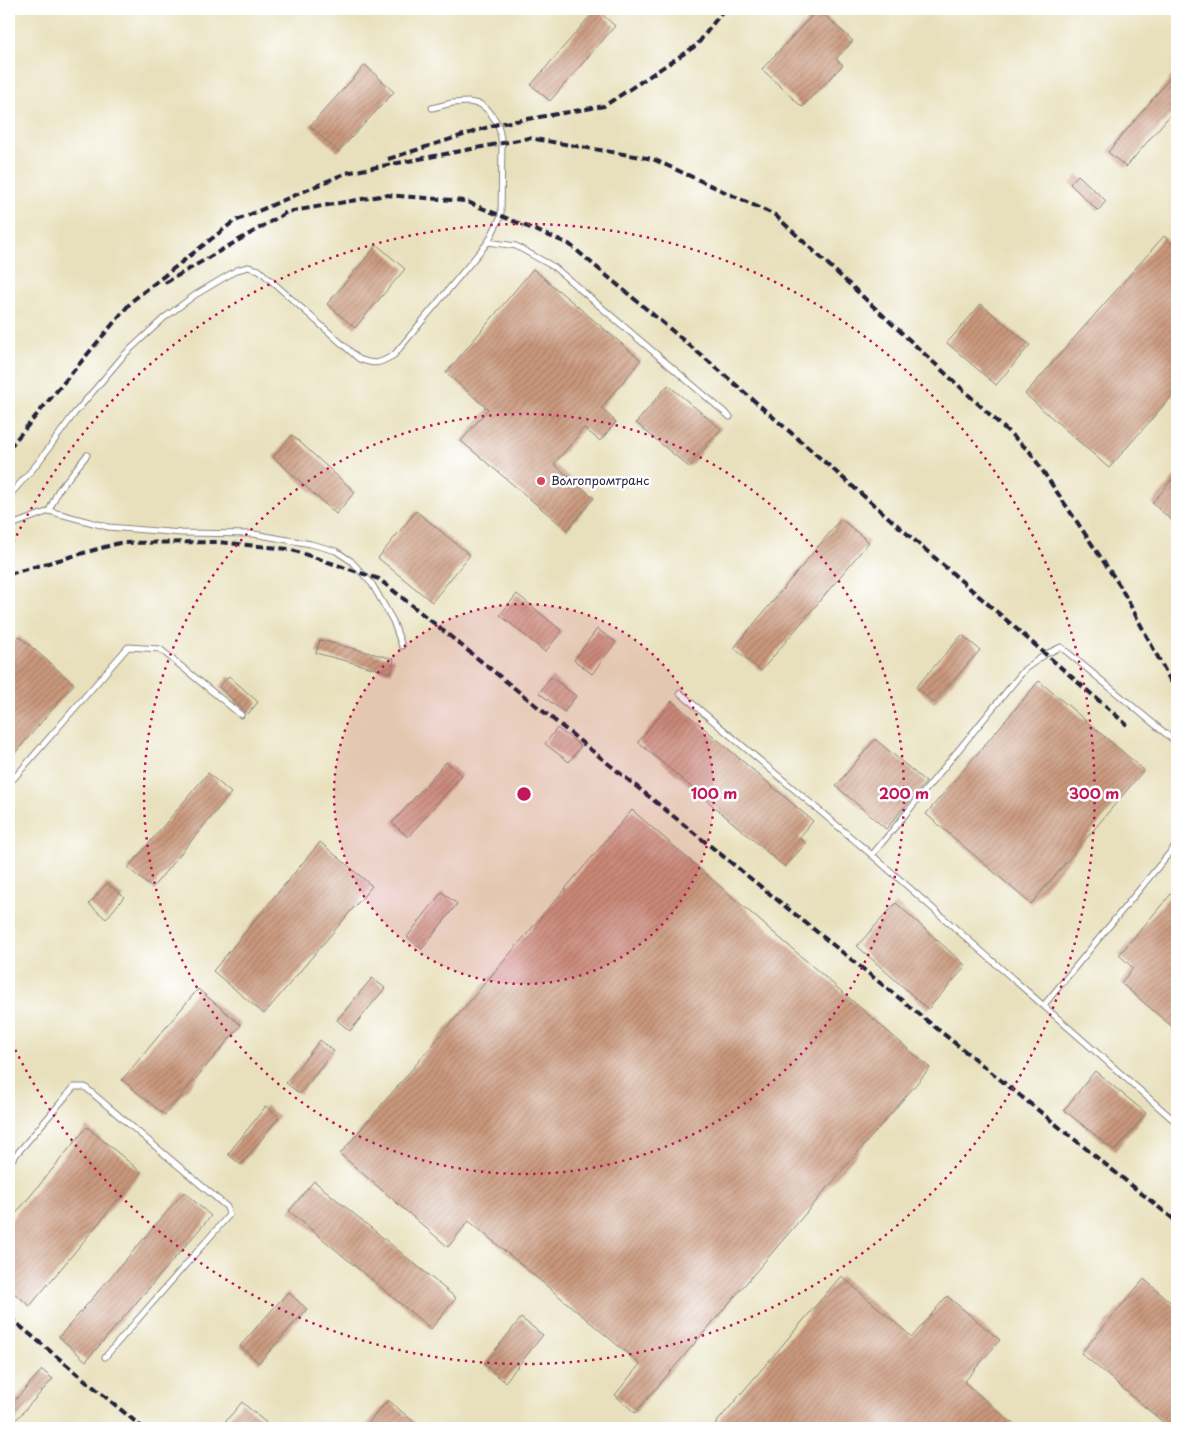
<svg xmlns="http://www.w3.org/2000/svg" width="1186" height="1437" font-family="'Playpen Sans',sans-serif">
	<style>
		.building { fill: url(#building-hatch) }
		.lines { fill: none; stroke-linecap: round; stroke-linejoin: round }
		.service-casing { stroke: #85817c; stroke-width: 7 }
		.service { stroke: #fff; stroke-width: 5 }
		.rail { stroke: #22223b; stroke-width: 4; stroke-dasharray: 8 4; stroke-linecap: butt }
		.ring { fill: none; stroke: #c2185b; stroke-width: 2.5; stroke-dasharray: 2.5 5 }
		.poi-dot { fill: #d1495b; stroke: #fff; stroke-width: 2 }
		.labels { text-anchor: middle; stroke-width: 5; stroke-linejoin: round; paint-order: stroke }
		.poi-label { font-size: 12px; fill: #22223b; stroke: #fff; text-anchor: start }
		.centre { fill: #c2185b; stroke: #fff; stroke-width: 2.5 }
		.ring-label { font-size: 15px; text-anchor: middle; font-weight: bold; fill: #c2185b; stroke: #fff; stroke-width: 5; stroke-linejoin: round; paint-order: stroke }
	</style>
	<defs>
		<pattern id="building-hatch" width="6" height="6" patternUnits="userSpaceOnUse" patternTransform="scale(1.25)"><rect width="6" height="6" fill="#ca987c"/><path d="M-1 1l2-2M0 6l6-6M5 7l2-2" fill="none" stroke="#a47c67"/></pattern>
	</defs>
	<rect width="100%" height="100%" fill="#fff"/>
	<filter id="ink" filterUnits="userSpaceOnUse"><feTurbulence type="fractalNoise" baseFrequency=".02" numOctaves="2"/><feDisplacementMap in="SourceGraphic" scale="10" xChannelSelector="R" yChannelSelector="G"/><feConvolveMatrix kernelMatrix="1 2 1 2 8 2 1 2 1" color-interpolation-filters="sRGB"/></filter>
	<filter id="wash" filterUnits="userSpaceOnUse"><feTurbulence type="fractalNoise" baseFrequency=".0096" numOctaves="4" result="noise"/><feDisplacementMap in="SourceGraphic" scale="20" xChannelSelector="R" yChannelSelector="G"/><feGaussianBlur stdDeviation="1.12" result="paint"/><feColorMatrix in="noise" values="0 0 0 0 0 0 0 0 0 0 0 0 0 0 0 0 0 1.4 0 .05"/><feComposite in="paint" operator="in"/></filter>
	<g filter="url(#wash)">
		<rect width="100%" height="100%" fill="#e8e0bc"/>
		<g id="blocks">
			<g class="building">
				<path d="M596 9 615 26 550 101 531 85Z"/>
				<path d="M818 9 853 41 836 59 843 65 802 107 762 69Z"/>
				<path d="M365 65 394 92 338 152 310 126Z"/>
				<path d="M1177 70V107L1126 167 1108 152Z"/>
				<path d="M1078 175 1106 201 1098 211 1070 184Z"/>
				<path d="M1164 236 1177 248V390L1109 468 1025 394Z"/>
				<path d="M377 245 405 269 355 328 327 304Z"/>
				<path d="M533 269 641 360 601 408 616 422 600 441 584 428 554 464 594 498 567 530 461 441 488 409 446 373Z"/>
				<path d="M981 304 1030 345 996 385 947 343Z"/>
				<path d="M668 385 721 429 689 467 636 423Z"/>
				<path d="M292 435 355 492 336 514 273 457Z"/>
				<path d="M1177 474V525L1152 503Z"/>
				<path d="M416 511 470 555 432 602 378 558Z"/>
				<path d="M841 519 869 542 761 671 734 648Z"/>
				<path d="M517 594 562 631 545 652 500 615Z"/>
				<path d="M597 629 616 642 592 674 574 660Z"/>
				<path d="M962 635 980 650 934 703 916 687Z"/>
				<path d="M19 636 74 684 9 760V647Z"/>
				<path d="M320 640 394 659 391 673 316 653Z"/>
				<path d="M229 676 258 702 248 714 219 687Z"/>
				<path d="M551 677 576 696 564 712 539 693Z"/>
				<path d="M1039 681 1144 770 1031 904 926 814Z"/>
				<path d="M672 701 813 821 799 838 806 843 785 867 638 742Z"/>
				<path d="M557 728 581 746 569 762 545 744Z"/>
				<path d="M875 739 926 782 886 829 836 786Z"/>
				<path d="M446 762 462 775 408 837 392 823Z"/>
				<path d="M208 773 231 793 152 888 128 868Z"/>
				<path d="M632 810 930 1068 635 1413 615 1395 640 1364 469 1221 448 1247 340 1154Z"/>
				<path d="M320 842 372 886 264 1014 213 971Z"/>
				<path d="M107 883 124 897 106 919 89 904Z"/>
				<path d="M1177 887V1031L1121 983 1133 968 1119 955Z"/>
				<path d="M442 892 457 904 422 949 407 937Z"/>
				<path d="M896 903 966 966 928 1009 857 946Z"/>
				<path d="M372 978 385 988 350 1031 337 1020Z"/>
				<path d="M198 989 241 1025 165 1115 122 1080Z"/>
				<path d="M320 1040 334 1051 300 1094 286 1083Z"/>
				<path d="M1095 1071 1146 1113 1115 1151 1064 1110Z"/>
				<path d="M266 1106 279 1117 241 1165 228 1154Z"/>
				<path d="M87 1127 141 1172 30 1306 9 1289V1222Z"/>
				<path d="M314 1181 456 1298 431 1329 289 1211Z"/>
				<path d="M184 1192 211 1216 86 1361 59 1337Z"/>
				<path d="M841 1276 912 1337 947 1296 1000 1340 964 1382 1018 1428H712Z"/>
				<path d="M1144 1279 1177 1308V1428H1170L1081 1353Z"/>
				<path d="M288 1292 307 1309 259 1363 240 1346Z"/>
				<path d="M521 1318 543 1335 505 1382 484 1364Z"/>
				<path d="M42 1370 53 1379 14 1422 9 1417V1407Z"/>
				<path d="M388 1400 421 1428H364Z"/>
				<path d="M242 1402 272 1428H220Z"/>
			</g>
		</g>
	</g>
	<g filter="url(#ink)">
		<use href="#blocks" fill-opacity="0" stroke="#85817c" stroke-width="1"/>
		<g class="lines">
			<g class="service-casing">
				<g id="service">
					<path d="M488 242 516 246 554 267 730 417"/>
					<path d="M9 496 37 464 74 414 124 355 164 318 195 295 237 270 248 267 259 270 359 359C375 365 379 364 394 355L488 242 501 216 502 143 498 124 489 111 480 104 468 102 452 103 432 108"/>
					<path d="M49 511 108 527 182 533 254 534 311 544 336 551 351 561 372 584 393 621 402 646"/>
					<path d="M9 526 49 511 58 491 87 455"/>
					<path d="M680 693 872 855 1177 1123"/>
					<path d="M9 784 128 647 160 649 241 715"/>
					<path d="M872 855 1025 669 1046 654 1061 647 1177 743"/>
					<path d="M1044 1005 1177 844"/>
					<path d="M9 1163 74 1087H85L227 1207 229 1215 105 1357"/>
				</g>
			</g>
			<use href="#service" class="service"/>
			<g class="rail">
				<path d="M388 159 498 124 604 106 697 45 724 9"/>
				<path d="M165 283 287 212 386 195 465 201 569 244 720 371 1127 725"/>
				<path d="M9 448 132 301 233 222 346 173 529 138 653 159 775 215 1030 452 1120 586 1177 693"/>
				<path d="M9 574 119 543 217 542 289 549 379 579 1177 1222"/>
				<path d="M9 1317 143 1428"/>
			</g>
		</g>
	</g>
	<circle cx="524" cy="794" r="190" fill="#c2185b" fill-opacity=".12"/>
	<g class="ring">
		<circle cx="524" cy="794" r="190"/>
		<circle cx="524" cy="794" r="380"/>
		<path d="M10 549A570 570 0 1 1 10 1039"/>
	</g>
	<circle class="poi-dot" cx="541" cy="481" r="5"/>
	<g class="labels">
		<g class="poi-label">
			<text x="551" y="485">Волгопромтранс</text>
		</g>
	</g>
	<circle cx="524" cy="794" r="8" class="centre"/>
	<g class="ring-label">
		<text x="714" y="799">100 m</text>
		<text x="904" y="799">200 m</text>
		<text x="1094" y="799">300 m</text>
	</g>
	<rect width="1186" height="1437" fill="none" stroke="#fff" stroke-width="30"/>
</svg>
